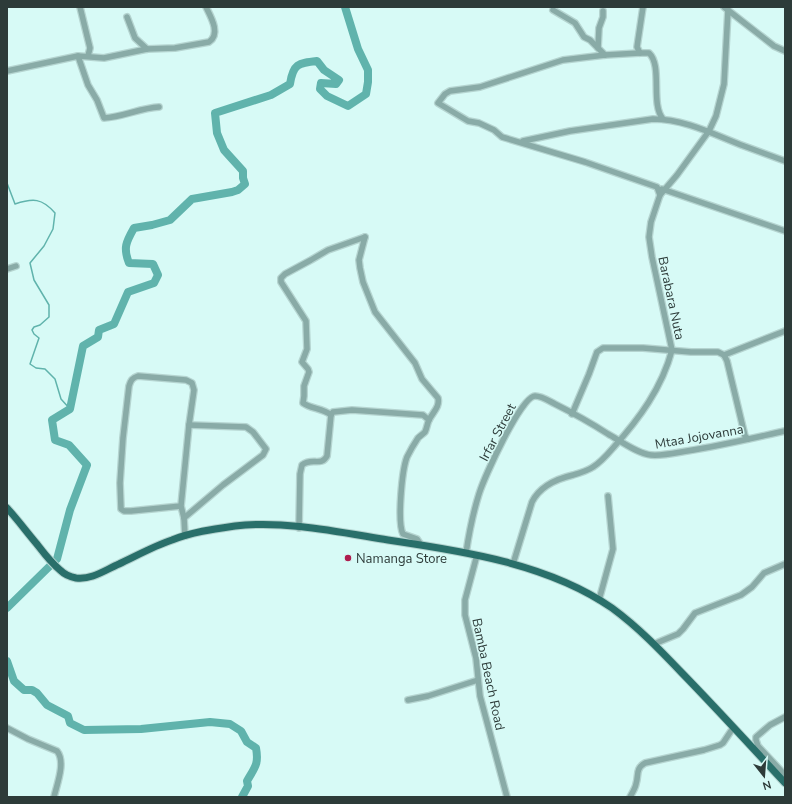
<svg xmlns="http://www.w3.org/2000/svg" width="792" height="804" font-family="'Nunito Sans',sans-serif">
	<style>
		.lines { fill: none; stroke-linecap: round; stroke-linejoin: round }
		.stream { stroke: #60b3ac; stroke-width: 1.5 }
		.river { stroke: #60b3ac; stroke-width: 8 }
		.minor-casing { stroke: #b5d4d0; stroke-width: 8 }
		.major-casing { stroke: #b5d4d0; stroke-width: 9 }
		.minor { stroke: #89aba7; stroke-width: 5.5 }
		.major { stroke: #296f6a; stroke-width: 7 }
		.poi-dot { fill: #ae1c4e; stroke: #d7faf6; stroke-width: 1.5 }
		.labels { text-anchor: middle; stroke-width: 3; stroke-linejoin: round; paint-order: stroke }
		.street-label { font-size: 13px; fill: #2d3b39; stroke: #d7faf6 }
		.poi-label { font-size: 13px; fill: #2d3b39; stroke: #d7faf6; text-anchor: start }
	</style>
	<rect width="100%" height="100%" fill="#d7faf6"/>
	<g class="lines">
		<path class="stream" d="M7 183 15 204C33 198 42 198 55 213L53 229 44 246 30 263 34 280 49 305V317L40 325 34 327 32 330 34 334 39 338 30 364 36 368 45 369 55 379 61 399 70 409"/>
		<g class="river">
			<path d="M7 608 57 559 70 510 87 465 69 445 55 440 52 420 70 409 83 346 98 337 99 330 114 324 128 292 154 283 158 275 153 264 129 263C123 248 126 242 134 228L152 225 170 220 192 199 232 192 238 190 245 184 243 178V171L224 150 217 133 215 113 271 95 290 84C293 64 298 63 317 61L324 70 339 80 336 84 321 83 320 89 327 96 348 106 366 94 368 82V70L358 49 345 7"/>
			<path d="M7 661 14 681 24 690H32L37 693 47 705 68 716 70 723 84 730 141 729 210 722 230 724 241 731 247 742 256 748C259 764 255 767 247 781L248 786 242 797"/>
		</g>
		<g class="minor-casing">
			<g id="minor">
				<path d="M80 7 90 48 88 56"/>
				<path d="M724 7 774 46 785 51"/>
				<path d="M553 10 575 23 584 37 590 40 605 55"/>
				<path d="M127 17 135 38 147 49"/>
				<path d="M598 48 599 28 603 17V11"/>
				<path d="M640 53 637 47 643 7"/>
				<path d="M78 56 88 85 97 100 104 118C123 117 140 108 159 107"/>
				<path d="M7 71 78 56 104 58 147 49 175 48 209 42C221 34 211 17 206 7"/>
				<path d="M523 141 570 131 653 119C685 119 715 135 744 146 758 151 771 156 785 161"/>
				<path d="M662 189 785 231"/>
				<path d="M660 195 657 187 585 162 502 137 494 130 479 123 468 121 438 103 445 94 450 91 480 87 563 60 605 55 640 53H649C663 66 650 104 663 119"/>
				<path d="M365 237 359 260 360 268 363 282 375 312 415 363 422 379 438 398C440 407 433 412 429 420 427 424 427 428 425 432 423 434 420 436 418 438 414 444 410 451 407 457 402 470 397 522 403 534L417 539 421 545"/>
				<path d="M7 269 16 266"/>
				<path d="M724 355 785 331"/>
				<path d="M572 414 589 374 597 352 603 348H643L691 352H718L724 355 727 361 745 436 748 439"/>
				<path d="M331 415C322 408 311 409 303 403L304 396V386L309 372 308 369 302 362 307 349 306 321 281 282V278L285 274 311 260 328 250 365 237"/>
				<path d="M181 506 131 511H124L121 509 120 483 123 438 129 386C131 380 132 378 138 376L186 380 192 383 194 390 189 425 181 506 184 518 185 536"/>
				<path d="M184 518 223 485 263 455 266 449 253 432 246 427 189 425"/>
				<path d="M299 528 300 474 302 465C312 457 321 467 327 456L331 415 333 412 352 410 423 415 429 420"/>
				<path d="M466 553C469 533 473 513 479 494 484 478 521 396 535 396 542 396 549 401 555 404 573 413 591 423 608 434 619 440 638 454 651 455 663 456 675 453 687 451 720 446 753 438 785 431"/>
				<path d="M477 555 465 600V615L476 658 480 696 507 797"/>
				<path d="M513 564 532 502C540 486 556 479 573 475 580 473 587 471 593 467 601 462 607 455 613 448 639 419 662 388 672 350L652 257 649 237 651 222 660 195 677 175 709 131 716 116 724 84 728 10"/>
				<path d="M599 600 613 549 608 496"/>
				<path d="M654 644 678 634 683 629 695 613 741 595 752 587 764 573 785 564"/>
				<path d="M408 700 428 696 478 680"/>
				<path d="M785 717 770 725 756 737V740L758 746 785 775"/>
				<path d="M7 728 28 739 57 751C66 762 57 784 54 797"/>
				<path d="M630 797C632 793 635 789 636 784 639 775 635 769 645 763L704 750 720 745 723 743 733 728"/>
			</g>
		</g>
		<g class="major-casing">
			<path id="major" d="M7 508C17 519 26 531 36 543 43 552 51 563 60 570 64 574 71 577 76 578 92 580 105 570 119 564 136 556 154 546 172 540 192 532 214 529 235 526 284 520 339 532 388 540 463 551 549 564 612 608 638 627 660 650 682 673 717 709 751 746 785 783"/>
		</g>
		<use href="#minor" class="minor"/>
		<use href="#major" class="major"/>
	</g>
	<circle class="poi-dot" cx="348" cy="558" r="4"/>
	<g class="labels">
		<g class="street-label">
			<text transform="translate(672 298) rotate(78)" y="5">Barabara Nuta</text>
			<text transform="translate(497 432) rotate(-62)" y="5">Irfar Street</text>
			<text transform="translate(699 436) rotate(-10)" y="5">Mtaa Jojovanna</text>
			<text transform="translate(489 674) rotate(78)" y="5">Bamba Beach Road</text>
		</g>
		<g class="poi-label">
			<text x="356" y="563">Namanga Store</text>
		</g>
	</g>
	<rect width="792" height="804" fill="none" stroke="#2d3b39" stroke-width="16"/>
	<g transform="translate(764 776) rotate(163)" stroke="#d7faf6" stroke-width="3" paint-order="stroke">
	<path d="M0-3L7 15L0 10L-7 15Z" fill="#2d3b39"/>
	<text y="-6" font-size="11" font-weight="bold" text-anchor="middle" fill="#2d3b39">N</text>
	</g>
</svg>
